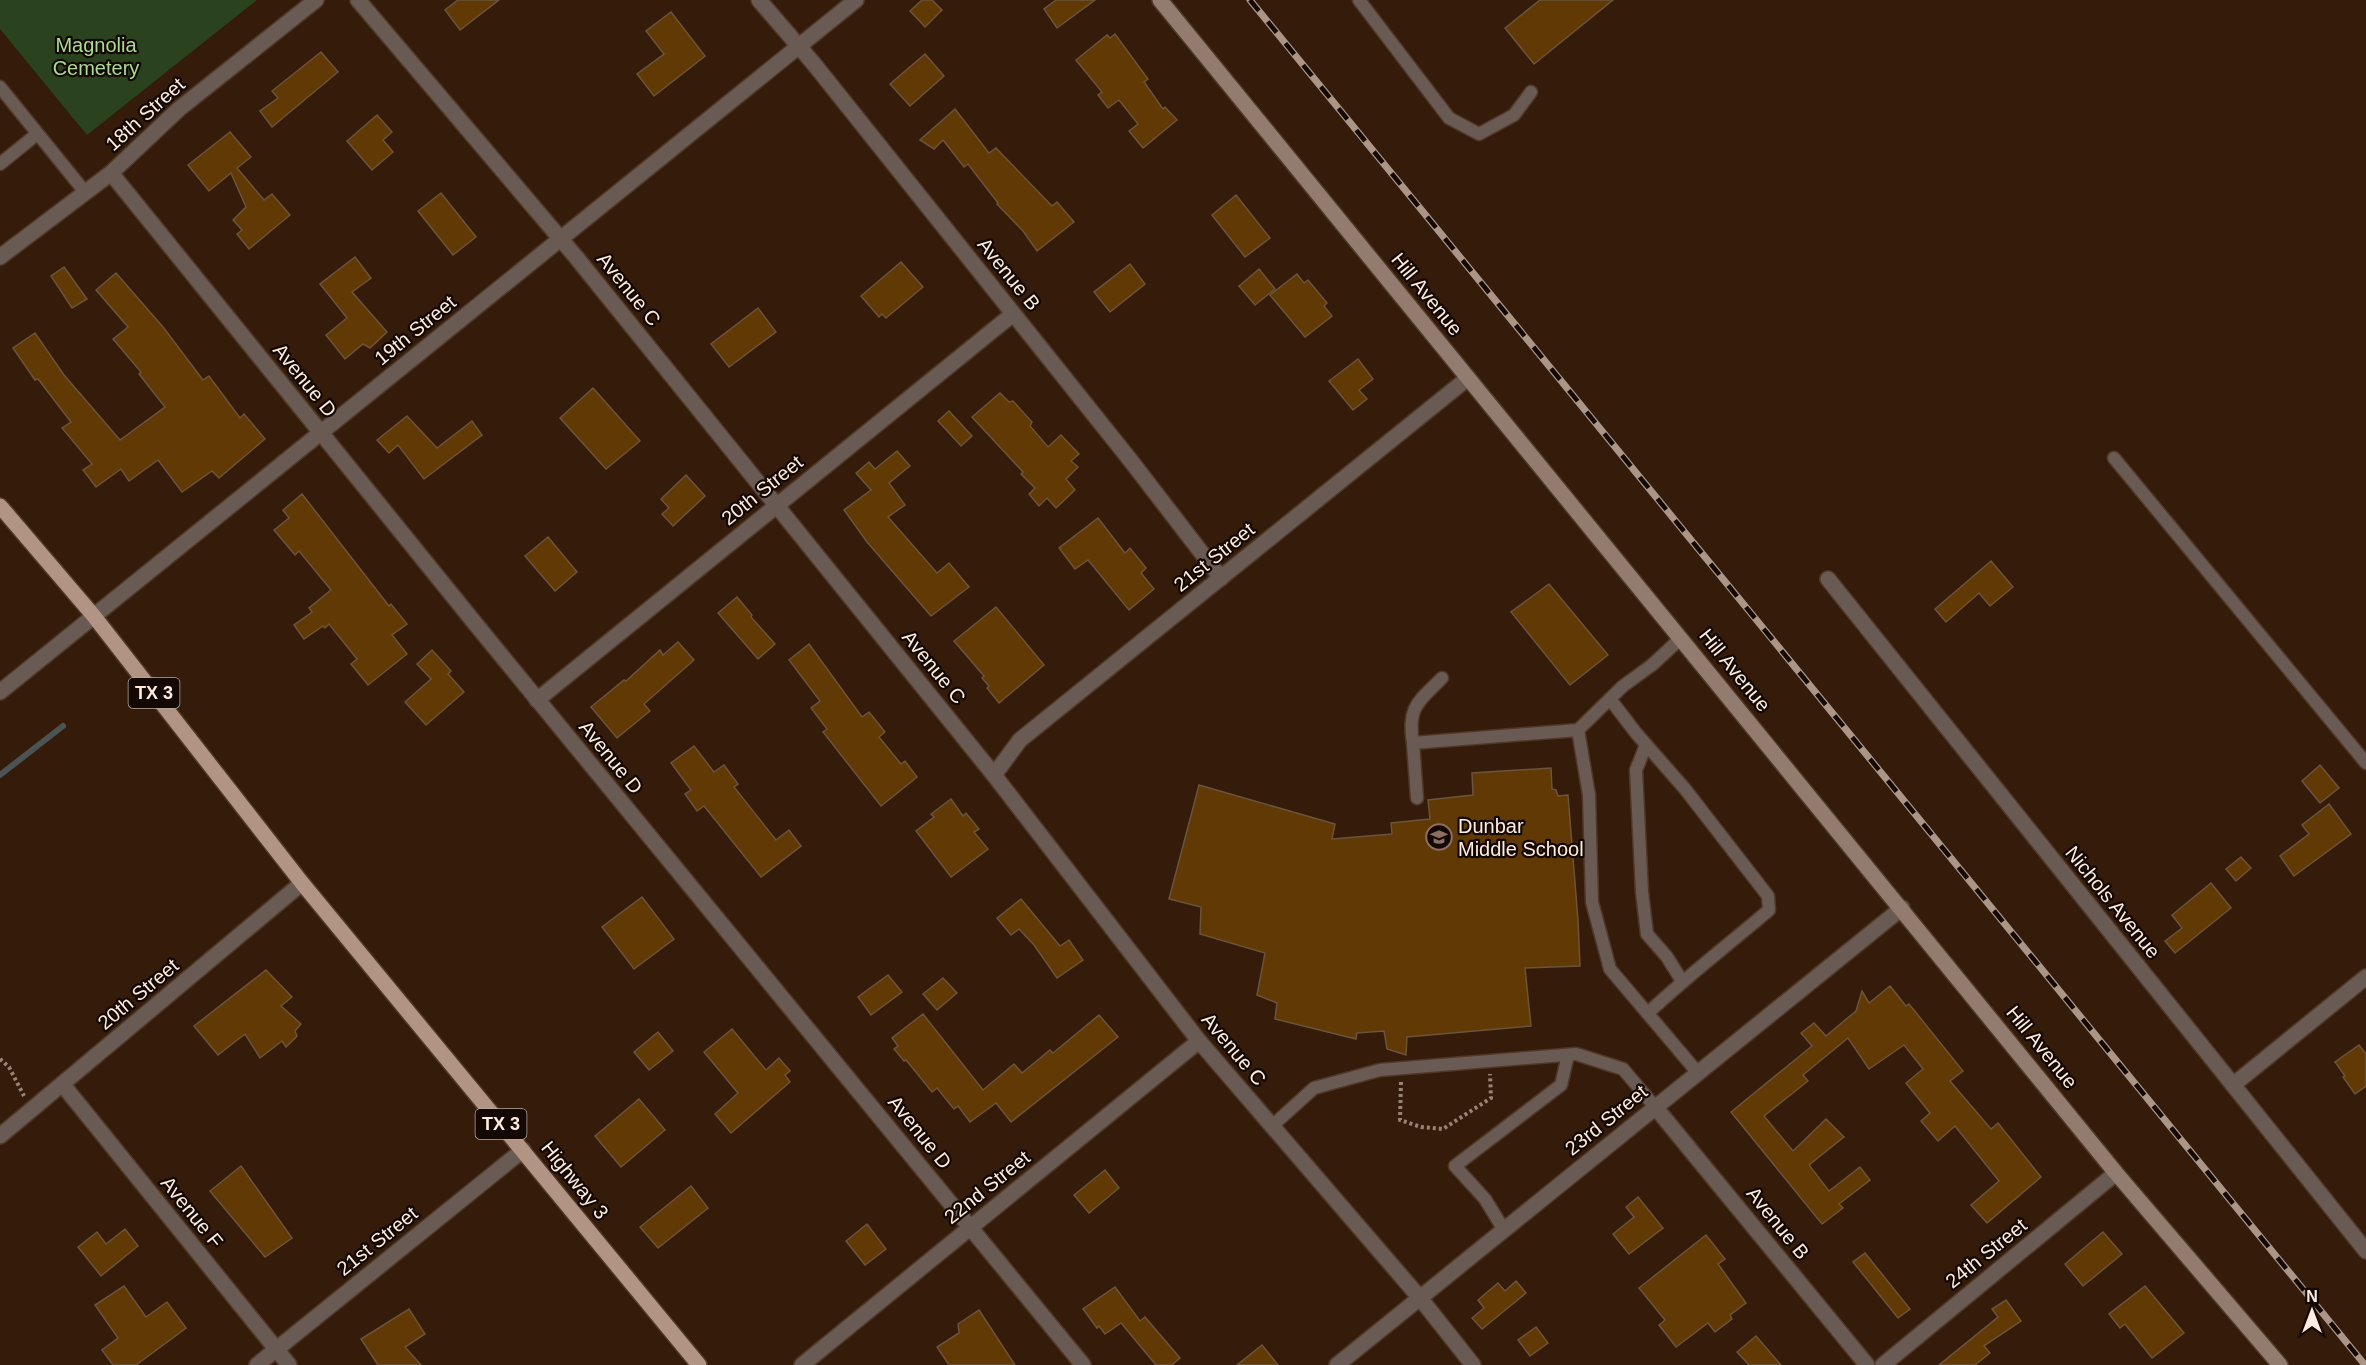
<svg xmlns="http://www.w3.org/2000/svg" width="2366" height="1365" font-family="Arial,sans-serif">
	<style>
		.green { fill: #2b421f }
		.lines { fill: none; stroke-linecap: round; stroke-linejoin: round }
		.stream { stroke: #4c5353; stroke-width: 6 }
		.building { fill: #613904; stroke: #6b543b; stroke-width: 1.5 }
		.lane-casing { stroke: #503828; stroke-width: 15 }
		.street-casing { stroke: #503828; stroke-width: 18 }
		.secondary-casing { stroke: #503828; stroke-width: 18 }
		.primary-casing { stroke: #503828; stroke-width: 18 }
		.path { stroke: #998375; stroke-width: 4; stroke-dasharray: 3 3; stroke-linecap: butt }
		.lane { stroke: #695b54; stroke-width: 12 }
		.street { stroke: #695b54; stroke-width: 15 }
		.secondary { stroke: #927c6f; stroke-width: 15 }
		.primary { stroke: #b19484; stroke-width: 15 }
		.rail-casing { stroke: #aa9587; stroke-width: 7 }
		.rail { stroke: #130803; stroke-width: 4.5; stroke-dasharray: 14; stroke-linecap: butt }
		.labels { text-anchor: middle; stroke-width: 4.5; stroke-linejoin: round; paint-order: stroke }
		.shield { fill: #130803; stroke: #b8a89e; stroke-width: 1.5 }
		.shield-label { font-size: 18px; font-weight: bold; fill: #feece1 }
		.park-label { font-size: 20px; fill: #aadb90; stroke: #130803 }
		.street-label { font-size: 20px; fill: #feece1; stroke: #130803 }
		.poi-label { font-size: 20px; fill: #feece1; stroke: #130803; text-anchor: start }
	</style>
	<rect width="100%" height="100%" fill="#341b0a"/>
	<path class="green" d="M0 0H257L87 135 0 29Z"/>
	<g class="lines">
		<path class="stream" d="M0 775 63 726"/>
	</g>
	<g class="building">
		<path d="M458 0H499L460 30 445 10Z"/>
		<path d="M922 0H932L942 10 925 27 910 11Z"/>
		<path d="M1056 0H1095L1057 28 1044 9Z"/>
		<path d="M1540 0H1613L1534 64 1505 28Z"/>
		<path d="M671 12 705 56 654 96 637 74 664 54 646 31Z"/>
		<path d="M1115 34 1148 79 1144 82 1163 109 1165 107 1177 120 1143 148 1129 131 1138 124 1119 100 1108 108 1098 95 1102 92 1076 60 1107 35 1110 38Z"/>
		<path d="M321 52 338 72 272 127 260 111 278 98 272 91Z"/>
		<path d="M925 54 944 76 910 106 890 84Z"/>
		<path d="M955 109 989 153 996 148 1052 206 1057 202 1074 222 1037 251 1023 231 997 204 998 203 968 164 964 167 943 140 934 149 920 140Z"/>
		<path d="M377 115 392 132 383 140 393 152 372 170 347 141Z"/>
		<path d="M230 132 251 157 237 168 264 200 272 194 290 215 249 249 237 234 242 230 233 220 246 207 231 173 209 191 188 165Z"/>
		<path d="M441 193 476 237 453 255 418 211Z"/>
		<path d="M1236 195 1270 238 1245 257 1212 215Z"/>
		<path d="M355 257 371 278 352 292 387 332 370 348 363 344 345 359 326 335 347 318 320 284Z"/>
		<path d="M901 262 923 287 886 318 882 314 879 317 861 296Z"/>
		<path d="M1130 264 1145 284 1110 312 1094 292Z"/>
		<path d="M64 267 87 299 72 308 51 276Z"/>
		<path d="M1259 269 1275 289 1255 305 1239 286Z"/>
		<path d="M116 273 163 327 203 380 209 376 240 418 244 414 265 439 219 478 212 471 182 492 158 460 129 481 121 469 96 487 83 470 92 464 62 428 71 422 38 379 35 380 13 348 35 333 64 375 120 440 165 407 139 374 141 372 113 339 128 327 96 290Z"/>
		<path d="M1297 274 1304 283 1308 280 1327 303 1324 306 1332 316 1305 337 1270 295Z"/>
		<path d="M758 308 776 332 729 367 711 344Z"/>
		<path d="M1358 359 1373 379 1359 390 1367 399 1353 410 1329 381Z"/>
		<path d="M593 388 640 441 606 469 560 418Z"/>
		<path d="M1000 393 1009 402 1013 401 1032 422 1030 426 1048 447 1061 435 1079 454 1071 461 1078 467 1066 479 1075 490 1056 508 1047 498 1039 506 1029 494 1035 488 1021 474 1023 472 972 417Z"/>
		<path d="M949 411 972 436 961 446 938 421Z"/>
		<path d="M407 416 437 448 472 421 482 435 424 479 398 445 389 453 377 440Z"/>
		<path d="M897 451 910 466 889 483 905 505 888 517 937 573 949 563 969 587 931 616 867 542 844 510 871 490 856 473 869 462 875 469Z"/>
		<path d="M686 475 705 496 673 526 662 514 669 508 661 499Z"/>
		<path d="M302 494 389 606 391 604 407 624 392 635 407 654 368 685 351 664 357 659 329 624 325 628 323 626 304 639 294 625 312 612 309 608 331 590 299 551 295 555 274 530 289 518 283 510Z"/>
		<path d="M1098 518 1125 553 1130 548 1146 568 1141 573 1154 589 1129 610 1088 560 1075 569 1059 548Z"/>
		<path d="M548 537 577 572 555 591 525 556Z"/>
		<path d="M1991 561 2013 587 1990 606 1979 593 1946 622 1935 609Z"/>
		<path d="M1549 584 1608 655 1570 685 1511 612Z"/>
		<path d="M737 597 752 615 751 617 775 644 758 659 718 613Z"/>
		<path d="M996 607 1044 665 999 703 987 688 989 686 982 678 984 676 954 641Z"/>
		<path d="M678 642 694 660 644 704 650 711 617 738 591 707 624 680 626 681 660 650 663 655Z"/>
		<path d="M809 644 862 717 869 712 885 732 879 737 901 764 905 761 917 777 881 806 823 732 827 729 811 708 820 701 789 660Z"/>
		<path d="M432 650 451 671 448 674 464 692 426 725 405 702 431 679 417 664Z"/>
		<path d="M694 746 714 772 724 765 738 784 734 787 776 840 789 830 801 846 761 877 704 806 697 811 685 794 691 790 671 763Z"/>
		<path d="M2320 765 2339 788 2320 803 2302 781Z"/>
		<path d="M1551 768 1552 789 1556 790 1558 796 1568 795 1578 920 1580 966 1525 968 1531 1026 1407 1037 1406 1055 1387 1049 1384 1031 1357 1033 1356 1039 1275 1019 1277 1003 1257 995 1265 953 1200 934 1201 907 1169 899 1199 785 1335 824 1332 839 1392 834 1391 823 1430 819 1428 800 1473 795 1472 773Z"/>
		<path d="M951 799 963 816 966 813 979 829 974 832 988 849 951 877 916 831 934 817 931 814Z"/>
		<path d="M2329 804 2351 834 2294 876 2280 856 2309 834 2302 825Z"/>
		<path d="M2241 857 2251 868 2236 881 2226 869Z"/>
		<path d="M2211 883 2231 908 2175 953 2165 941 2182 928 2172 915Z"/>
		<path d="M642 897 674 939 634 969 602 927Z"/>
		<path d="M1021 899 1060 946 1069 940 1083 960 1057 978 1034 945 1019 929 1011 935 997 918Z"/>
		<path d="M266 970 292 997 281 1006 301 1024 295 1031 297 1036 286 1047 282 1041 260 1058 245 1034 218 1055 194 1026Z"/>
		<path d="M888 975 902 992 871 1015 858 997Z"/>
		<path d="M943 978 957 993 937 1010 923 994Z"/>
		<path d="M1890 986 1906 1006 1909 1004 1963 1071 1950 1081 1991 1129 1998 1123 2041 1177 1987 1223 1971 1205 1999 1181 1955 1126 1938 1141 1921 1121 1930 1113 1906 1083 1923 1069 1904 1045 1869 1069 1848 1038 1803 1075 1808 1081 1764 1116 1793 1151 1826 1119 1844 1137 1809 1165 1829 1191 1860 1167 1870 1180 1839 1204 1843 1208 1822 1224 1731 1112 1812 1046 1801 1033 1814 1023 1826 1036 1856 1011 1862 991 1869 1003Z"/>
		<path d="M923 1014 983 1090 1014 1064 1022 1073 1050 1050 1053 1053 1099 1015 1118 1037 1011 1122 996 1103 970 1122 958 1106 954 1109 937 1088 932 1092 906 1060 904 1061 894 1049 898 1046 892 1038Z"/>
		<path d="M732 1029 766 1070 779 1058 790 1071 785 1075 790 1082 731 1133 715 1114 738 1093 704 1052Z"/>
		<path d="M658 1032 673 1051 649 1070 634 1052Z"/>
		<path d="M2359 1045 2366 1054V1086L2355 1094 2343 1077 2345 1076 2335 1062Z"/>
		<path d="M639 1099 665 1130 621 1167 595 1136Z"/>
		<path d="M241 1166 292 1238 265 1257 210 1191Z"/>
		<path d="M1105 1170 1119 1188 1089 1213 1074 1195Z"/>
		<path d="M691 1186 708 1208 658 1248 640 1227Z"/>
		<path d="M1638 1197 1663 1228 1629 1254 1613 1234 1634 1217 1626 1207Z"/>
		<path d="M867 1224 886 1249 865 1265 846 1241Z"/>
		<path d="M125 1229 138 1246 101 1276 78 1247 97 1232 106 1244Z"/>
		<path d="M2103 1232 2122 1254 2083 1286 2065 1264Z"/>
		<path d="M1706 1235 1725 1259 1718 1264 1746 1303 1730 1315 1732 1319 1715 1332 1708 1323 1676 1347 1659 1325 1665 1320 1639 1288Z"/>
		<path d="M1865 1253 1910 1309 1898 1318 1853 1262Z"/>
		<path d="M1516 1281 1526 1293 1482 1329 1472 1318 1484 1308 1478 1300 1498 1283 1505 1291Z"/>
		<path d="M124 1286 146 1317 167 1302 186 1328 136 1365H113L102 1350 118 1338 95 1305Z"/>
		<path d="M2145 1286 2184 1333 2152 1358 2125 1324 2120 1328 2109 1314Z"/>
		<path d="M1115 1287 1140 1321 1145 1317 1180 1358 1172 1365H1156L1121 1323 1105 1334 1099 1326 1097 1328 1083 1309Z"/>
		<path d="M2006 1300 2021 1321 1984 1346 1990 1353 1975 1365H1939L1998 1317 1992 1309Z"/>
		<path d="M409 1309 425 1334 405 1347 421 1365H378L361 1339Z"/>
		<path d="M979 1310 1015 1365H949L937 1347 959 1333 958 1324Z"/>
		<path d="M1536 1327 1548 1343 1530 1356 1518 1340Z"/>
		<path d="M1756 1336 1781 1365H1749L1737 1352Z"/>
		<path d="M1262 1345 1278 1365H1237Z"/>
	</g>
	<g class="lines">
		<g class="lane-casing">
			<g id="lane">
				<path d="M1359 0 1449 118 1479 134 1514 115 1531 92"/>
				<path d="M0 87 85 192"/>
				<path d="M0 164 37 134"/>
				<path d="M2114 458 2366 763"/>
				<path d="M1681 638 1652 665 1623 686 1578 730 1589 795 1592 902 1610 969 1698 1073"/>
				<path d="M1610 699 1636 733 1685 789 1768 896 1769 910C1728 945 1686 977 1648 1013"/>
				<path d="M1413 743C1407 707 1418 702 1442 678"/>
				<path d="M1646 745 1636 770 1642 892 1647 934 1667 957 1682 981"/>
				<path d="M1417 798 1413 743 1578 730"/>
				<path d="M1272 1126 1314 1088 1380 1070 1576 1054 1623 1069 1656 1108"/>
				<path d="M1504 1230 1485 1199 1455 1166 1561 1085 1568 1055"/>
			</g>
		</g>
		<g class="street-casing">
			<g id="street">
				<path d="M358 0 576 257 994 775 1199 1041 1420 1298 1473 1365"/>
				<path d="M759 0 814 64 1131 461 1221 578"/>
				<path d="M111 173 478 627 1083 1365"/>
				<path d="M0 257 111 173 179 109 316 0"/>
				<path d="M1828 579 2366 1251"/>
				<path d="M0 692 856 0"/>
				<path d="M537 700 1013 314"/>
				<path d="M994 775 1020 740 1468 378"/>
				<path d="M63 1085 289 1365"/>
				<path d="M2233 1085 2366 977"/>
				<path d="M1656 1108 1867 1365"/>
				<path d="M0 1136 302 883"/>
				<path d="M257 1365 523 1150"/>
				<path d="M802 1365 1199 1041"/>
				<path d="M1337 1365 1902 908"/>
				<path d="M1883 1365 2116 1173"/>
			</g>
		</g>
		<g class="secondary-casing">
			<path id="secondary" d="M1160 0 2116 1173 2280 1365"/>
		</g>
		<g class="primary-casing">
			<path id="primary" d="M0 506 93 615 302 883 699 1365"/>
		</g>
		<g class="path">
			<path d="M0 1059 9 1067 24 1096"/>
			<path d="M1401 1082 1400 1120 1421 1127 1443 1129 1491 1098 1490 1074"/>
		</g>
		<use href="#lane" class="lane"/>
		<use href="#street" class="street"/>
		<use href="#secondary" class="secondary"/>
		<use href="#primary" class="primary"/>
		<g class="rail-casing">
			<path id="rail" d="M1250 0 2365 1365"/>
		</g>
		<use href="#rail" class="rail"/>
	</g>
	<defs>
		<g id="school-ring" transform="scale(1.35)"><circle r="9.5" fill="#130803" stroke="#8d6e63" stroke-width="1.5"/><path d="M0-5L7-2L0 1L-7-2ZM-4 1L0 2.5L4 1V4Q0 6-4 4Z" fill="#8d6e63"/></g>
	</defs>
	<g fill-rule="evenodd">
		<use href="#school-ring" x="1439" y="837"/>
	</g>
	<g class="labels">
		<g class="shield">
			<rect x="128.5" y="678" width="51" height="30" rx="4.5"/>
			<rect x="475.5" y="1109" width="51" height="30" rx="4.5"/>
		</g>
		<g class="shield-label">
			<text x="154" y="699">TX 3</text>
			<text x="501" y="1130">TX 3</text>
		</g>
		<g class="park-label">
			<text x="96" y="52">Magnolia<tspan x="96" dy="23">Cemetery</tspan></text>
		</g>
		<g class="street-label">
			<text transform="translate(145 114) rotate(-42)" y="7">18th Street</text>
			<text transform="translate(1009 274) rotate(51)" y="7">Avenue B</text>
			<text transform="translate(629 289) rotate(51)" y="7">Avenue C</text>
			<text transform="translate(1427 294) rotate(51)" y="7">Hill Avenue</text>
			<text transform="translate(415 330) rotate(-39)" y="7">19th Street</text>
			<text transform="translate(305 380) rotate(51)" y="7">Avenue D</text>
			<text transform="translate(762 490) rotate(-39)" y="7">20th Street</text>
			<text transform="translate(1214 557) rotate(-39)" y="7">21st Street</text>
			<text transform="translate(934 667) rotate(51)" y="7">Avenue C</text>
			<text transform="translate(1735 670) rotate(51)" y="7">Hill Avenue</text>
			<text transform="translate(611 757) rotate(51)" y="7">Avenue D</text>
			<text transform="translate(2113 902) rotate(51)" y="7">Nichols Avenue</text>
			<text transform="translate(138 994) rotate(-40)" y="7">20th Street</text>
			<text transform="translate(2042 1047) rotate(51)" y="7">Hill Avenue</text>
			<text transform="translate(1234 1049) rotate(50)" y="7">Avenue C</text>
			<text transform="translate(1606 1120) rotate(-39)" y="7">23rd Street</text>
			<text transform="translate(920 1132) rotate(51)" y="7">Avenue D</text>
			<text transform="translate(575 1180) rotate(51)" y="7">Highway 3</text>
			<text transform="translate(987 1187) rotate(-39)" y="7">22nd Street</text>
			<text transform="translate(192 1212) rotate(51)" y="7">Avenue F</text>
			<text transform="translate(1778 1223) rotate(51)" y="7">Avenue B</text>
			<text transform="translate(377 1241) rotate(-39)" y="7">21st Street</text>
			<text transform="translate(1986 1253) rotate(-39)" y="7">24th Street</text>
		</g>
		<g class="poi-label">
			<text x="1458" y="833">Dunbar<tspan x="1458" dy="23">Middle School</tspan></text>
		</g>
	</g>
	<g transform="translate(2312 1311)" stroke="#130803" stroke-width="4.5" paint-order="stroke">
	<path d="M0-4.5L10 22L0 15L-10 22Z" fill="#feece1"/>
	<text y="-9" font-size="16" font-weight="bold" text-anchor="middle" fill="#feece1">N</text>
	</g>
</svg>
